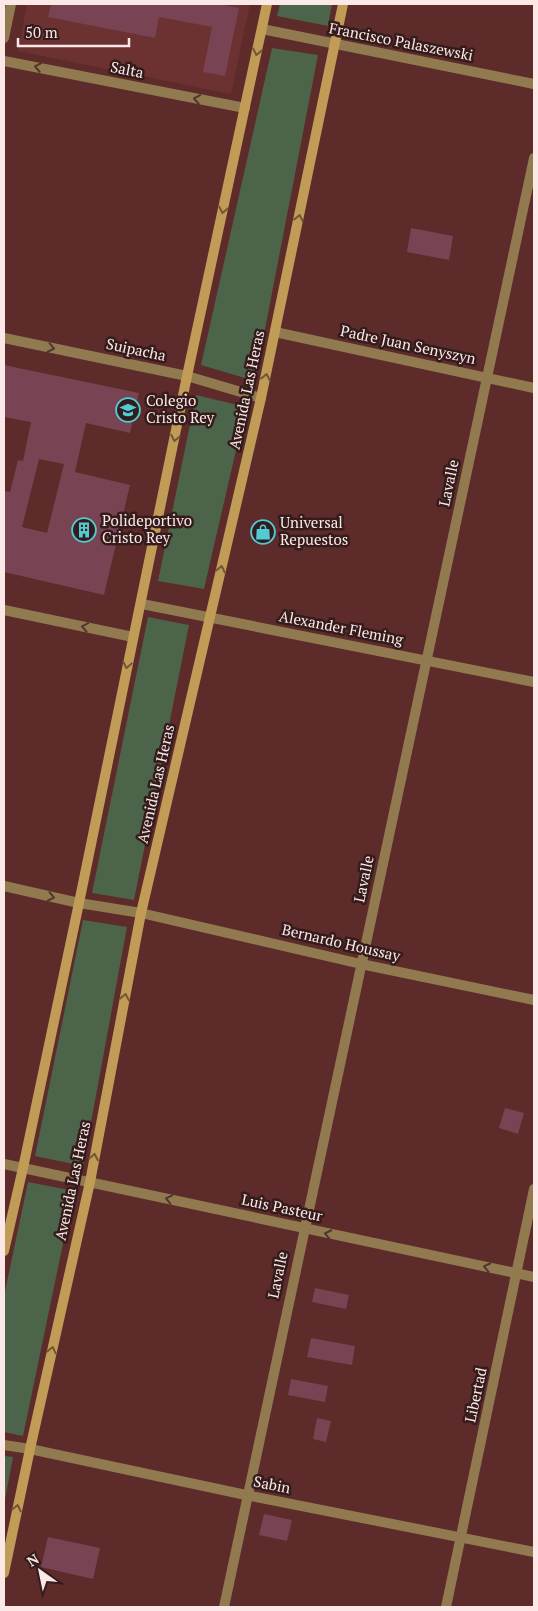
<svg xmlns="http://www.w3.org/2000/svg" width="538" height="1611" font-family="'PT Serif',serif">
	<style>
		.built { fill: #6c3131 }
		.green { fill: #4c6449 }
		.building { fill: #784353; fill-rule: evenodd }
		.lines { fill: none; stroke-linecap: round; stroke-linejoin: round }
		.minor { stroke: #917a50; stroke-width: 10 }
		.secondary { stroke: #c19c57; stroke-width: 10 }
		.oneway { stroke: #735636 }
		.oneway2 { stroke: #4f382b }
		.labels { text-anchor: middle; stroke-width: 5; stroke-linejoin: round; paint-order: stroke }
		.street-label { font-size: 15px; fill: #fce8e6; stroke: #331c1b }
		.poi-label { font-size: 15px; fill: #fce8e6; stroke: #331c1b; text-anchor: start }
	</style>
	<rect width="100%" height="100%" fill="#5d2b2a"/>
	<path class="built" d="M27 4H250L231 94 18 51Z"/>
	<g class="green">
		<path d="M280 4H332L328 26 277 16Z"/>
		<path d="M272 48 318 55 255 381 201 365Z"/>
		<path d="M196 395 246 407 204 589 158 581Z"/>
		<path d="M148 617 189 625 134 900 92 893Z"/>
		<path d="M83 920 127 927 83 1166 35 1156Z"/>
		<path d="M28 1182 74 1191 23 1436 4 1432V1296Z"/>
		<path d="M4 1456 13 1457 4 1505Z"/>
	</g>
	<g class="building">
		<path d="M51 4H218L239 8 225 76 203 72 212 27 159 17 155 38 48 17Z"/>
		<path d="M411 228 453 236 449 260 407 252Z"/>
		<path d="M4 365 139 393 130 433 86 423 75 472 130 485 104 595 4 572V491L10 492 18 460 23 461 31 422 4 417ZM39 459 64 464 47 533 22 527Z"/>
		<path d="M505 1108 524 1113 518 1134 499 1128Z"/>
		<path d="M315 1288 349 1295 346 1309 312 1302Z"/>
		<path d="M311 1338 355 1346 352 1365 307 1357Z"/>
		<path d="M291 1379 328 1386 325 1402 288 1395Z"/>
		<path d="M317 1418 331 1421 326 1442 313 1439Z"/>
		<path d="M264 1514 292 1520 287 1541 259 1535Z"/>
		<path d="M48 1537 100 1548 93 1579 41 1567Z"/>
	</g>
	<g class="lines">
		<g class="minor">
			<path d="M262 29 534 84"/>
			<path d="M4 38 11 4"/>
			<path d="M4 61 245 108"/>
			<path d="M275 332 534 388"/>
			<path d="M4 338 187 376 261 398"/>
			<path d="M142 604 534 682"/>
			<path d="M4 610 133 637"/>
			<path d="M4 886 79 903 141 913 361 964 534 1000"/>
			<path d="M4 1164 534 1277"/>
			<path d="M4 1445 30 1449 246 1495 534 1552"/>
			<path d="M224 1607 534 158"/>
			<path d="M446 1607 534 1189"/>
		</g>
		<g class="secondary">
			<path d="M4 1251 23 1168 79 903 187 376 267 4"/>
			<path d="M4 1573 30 1449 90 1182 141 913 261 398 343 4"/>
		</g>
	</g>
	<defs><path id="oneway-chevron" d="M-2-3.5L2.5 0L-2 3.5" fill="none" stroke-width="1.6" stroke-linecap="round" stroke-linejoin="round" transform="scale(1.25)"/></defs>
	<g class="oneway">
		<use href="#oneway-chevron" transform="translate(257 52) rotate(102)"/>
		<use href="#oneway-chevron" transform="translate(223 210) rotate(102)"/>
		<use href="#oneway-chevron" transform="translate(299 218) rotate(-78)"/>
		<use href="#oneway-chevron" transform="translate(266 377) rotate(-78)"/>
		<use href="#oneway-chevron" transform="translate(175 438) rotate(101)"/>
		<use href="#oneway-chevron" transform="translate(221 569) rotate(-77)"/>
		<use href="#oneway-chevron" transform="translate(127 665) rotate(101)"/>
		<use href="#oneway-chevron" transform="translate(125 997) rotate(-79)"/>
		<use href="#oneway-chevron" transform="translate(94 1157) rotate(-79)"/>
		<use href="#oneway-chevron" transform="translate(52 1350) rotate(-77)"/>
		<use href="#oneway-chevron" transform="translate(17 1508) rotate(-78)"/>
	</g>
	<g class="oneway2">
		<use href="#oneway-chevron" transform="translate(38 67) rotate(-169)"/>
		<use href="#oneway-chevron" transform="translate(197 99) rotate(-169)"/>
		<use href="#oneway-chevron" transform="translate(51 348) rotate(12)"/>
		<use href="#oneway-chevron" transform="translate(85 627) rotate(-169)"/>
		<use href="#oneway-chevron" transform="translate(51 897) rotate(12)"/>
		<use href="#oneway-chevron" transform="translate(169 1199) rotate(-168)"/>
		<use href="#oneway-chevron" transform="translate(328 1234) rotate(-168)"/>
		<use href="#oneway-chevron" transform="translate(487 1267) rotate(-168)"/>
	</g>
	<defs>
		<g id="school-ring" transform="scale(1.25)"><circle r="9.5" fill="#331c1b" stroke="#51ccd4" stroke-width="1.5"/><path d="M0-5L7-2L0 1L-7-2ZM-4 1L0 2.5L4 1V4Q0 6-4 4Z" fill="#51ccd4"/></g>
		<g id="building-ring" transform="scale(1.25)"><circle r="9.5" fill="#331c1b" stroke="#51ccd4" stroke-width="1.5"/><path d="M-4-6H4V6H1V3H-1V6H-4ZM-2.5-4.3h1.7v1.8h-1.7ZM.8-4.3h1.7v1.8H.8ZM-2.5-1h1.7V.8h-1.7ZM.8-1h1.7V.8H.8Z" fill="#51ccd4"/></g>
		<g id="shop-ring" transform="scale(1.25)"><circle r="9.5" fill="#331c1b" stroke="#51ccd4" stroke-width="1.5"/><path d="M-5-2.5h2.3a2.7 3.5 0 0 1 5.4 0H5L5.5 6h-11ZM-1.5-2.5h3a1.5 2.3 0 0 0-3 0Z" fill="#51ccd4"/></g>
	</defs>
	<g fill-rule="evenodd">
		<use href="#school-ring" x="128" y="410"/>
		<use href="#building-ring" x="84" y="530"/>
		<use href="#shop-ring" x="263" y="532"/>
	</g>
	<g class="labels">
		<g class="street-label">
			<text transform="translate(401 42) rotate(11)" y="5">Francisco Palaszewski</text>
			<text transform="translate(127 70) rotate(11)" y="5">Salta</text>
			<text transform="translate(408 345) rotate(12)" y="5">Padre Juan Senyszyn</text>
			<text transform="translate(136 350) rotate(12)" y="5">Suipacha</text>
			<text transform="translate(247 390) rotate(-78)" y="5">Avenida Las Heras</text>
			<text transform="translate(449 483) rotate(-78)" y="5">Lavalle</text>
			<text transform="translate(341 628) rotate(11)" y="5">Alexander Fleming</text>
			<text transform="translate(156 784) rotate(-77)" y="5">Avenida Las Heras</text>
			<text transform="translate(364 879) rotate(-78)" y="5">Lavalle</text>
			<text transform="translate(341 943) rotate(13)" y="5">Bernardo Houssay</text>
			<text transform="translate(73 1181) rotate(-78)" y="5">Avenida Las Heras</text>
			<text transform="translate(282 1208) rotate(12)" y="5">Luis Pasteur</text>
			<text transform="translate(278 1275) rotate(-78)" y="5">Lavalle</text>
			<text transform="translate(476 1395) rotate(-78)" y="5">Libertad</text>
			<text transform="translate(272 1485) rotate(11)" y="5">Sabin</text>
		</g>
		<g class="poi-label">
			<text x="146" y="406">Colegio<tspan x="146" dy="17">Cristo Rey</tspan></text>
			<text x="102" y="526">Polideportivo<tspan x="102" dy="17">Cristo Rey</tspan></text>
			<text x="280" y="528">Universal<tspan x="280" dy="17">Repuestos</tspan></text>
		</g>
	</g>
	<rect width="538" height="1611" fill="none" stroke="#fce8e6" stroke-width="10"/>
	<g transform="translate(40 1571) rotate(327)" stroke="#331c1b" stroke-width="4" paint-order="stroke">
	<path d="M0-4L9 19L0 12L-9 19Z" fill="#fce8e6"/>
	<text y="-8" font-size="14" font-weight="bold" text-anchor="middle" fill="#fce8e6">N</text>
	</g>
	<path d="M18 38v8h111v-8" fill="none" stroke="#fce8e6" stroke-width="2.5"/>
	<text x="25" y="38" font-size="15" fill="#fce8e6" stroke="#331c1b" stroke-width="4" paint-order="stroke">50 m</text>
</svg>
